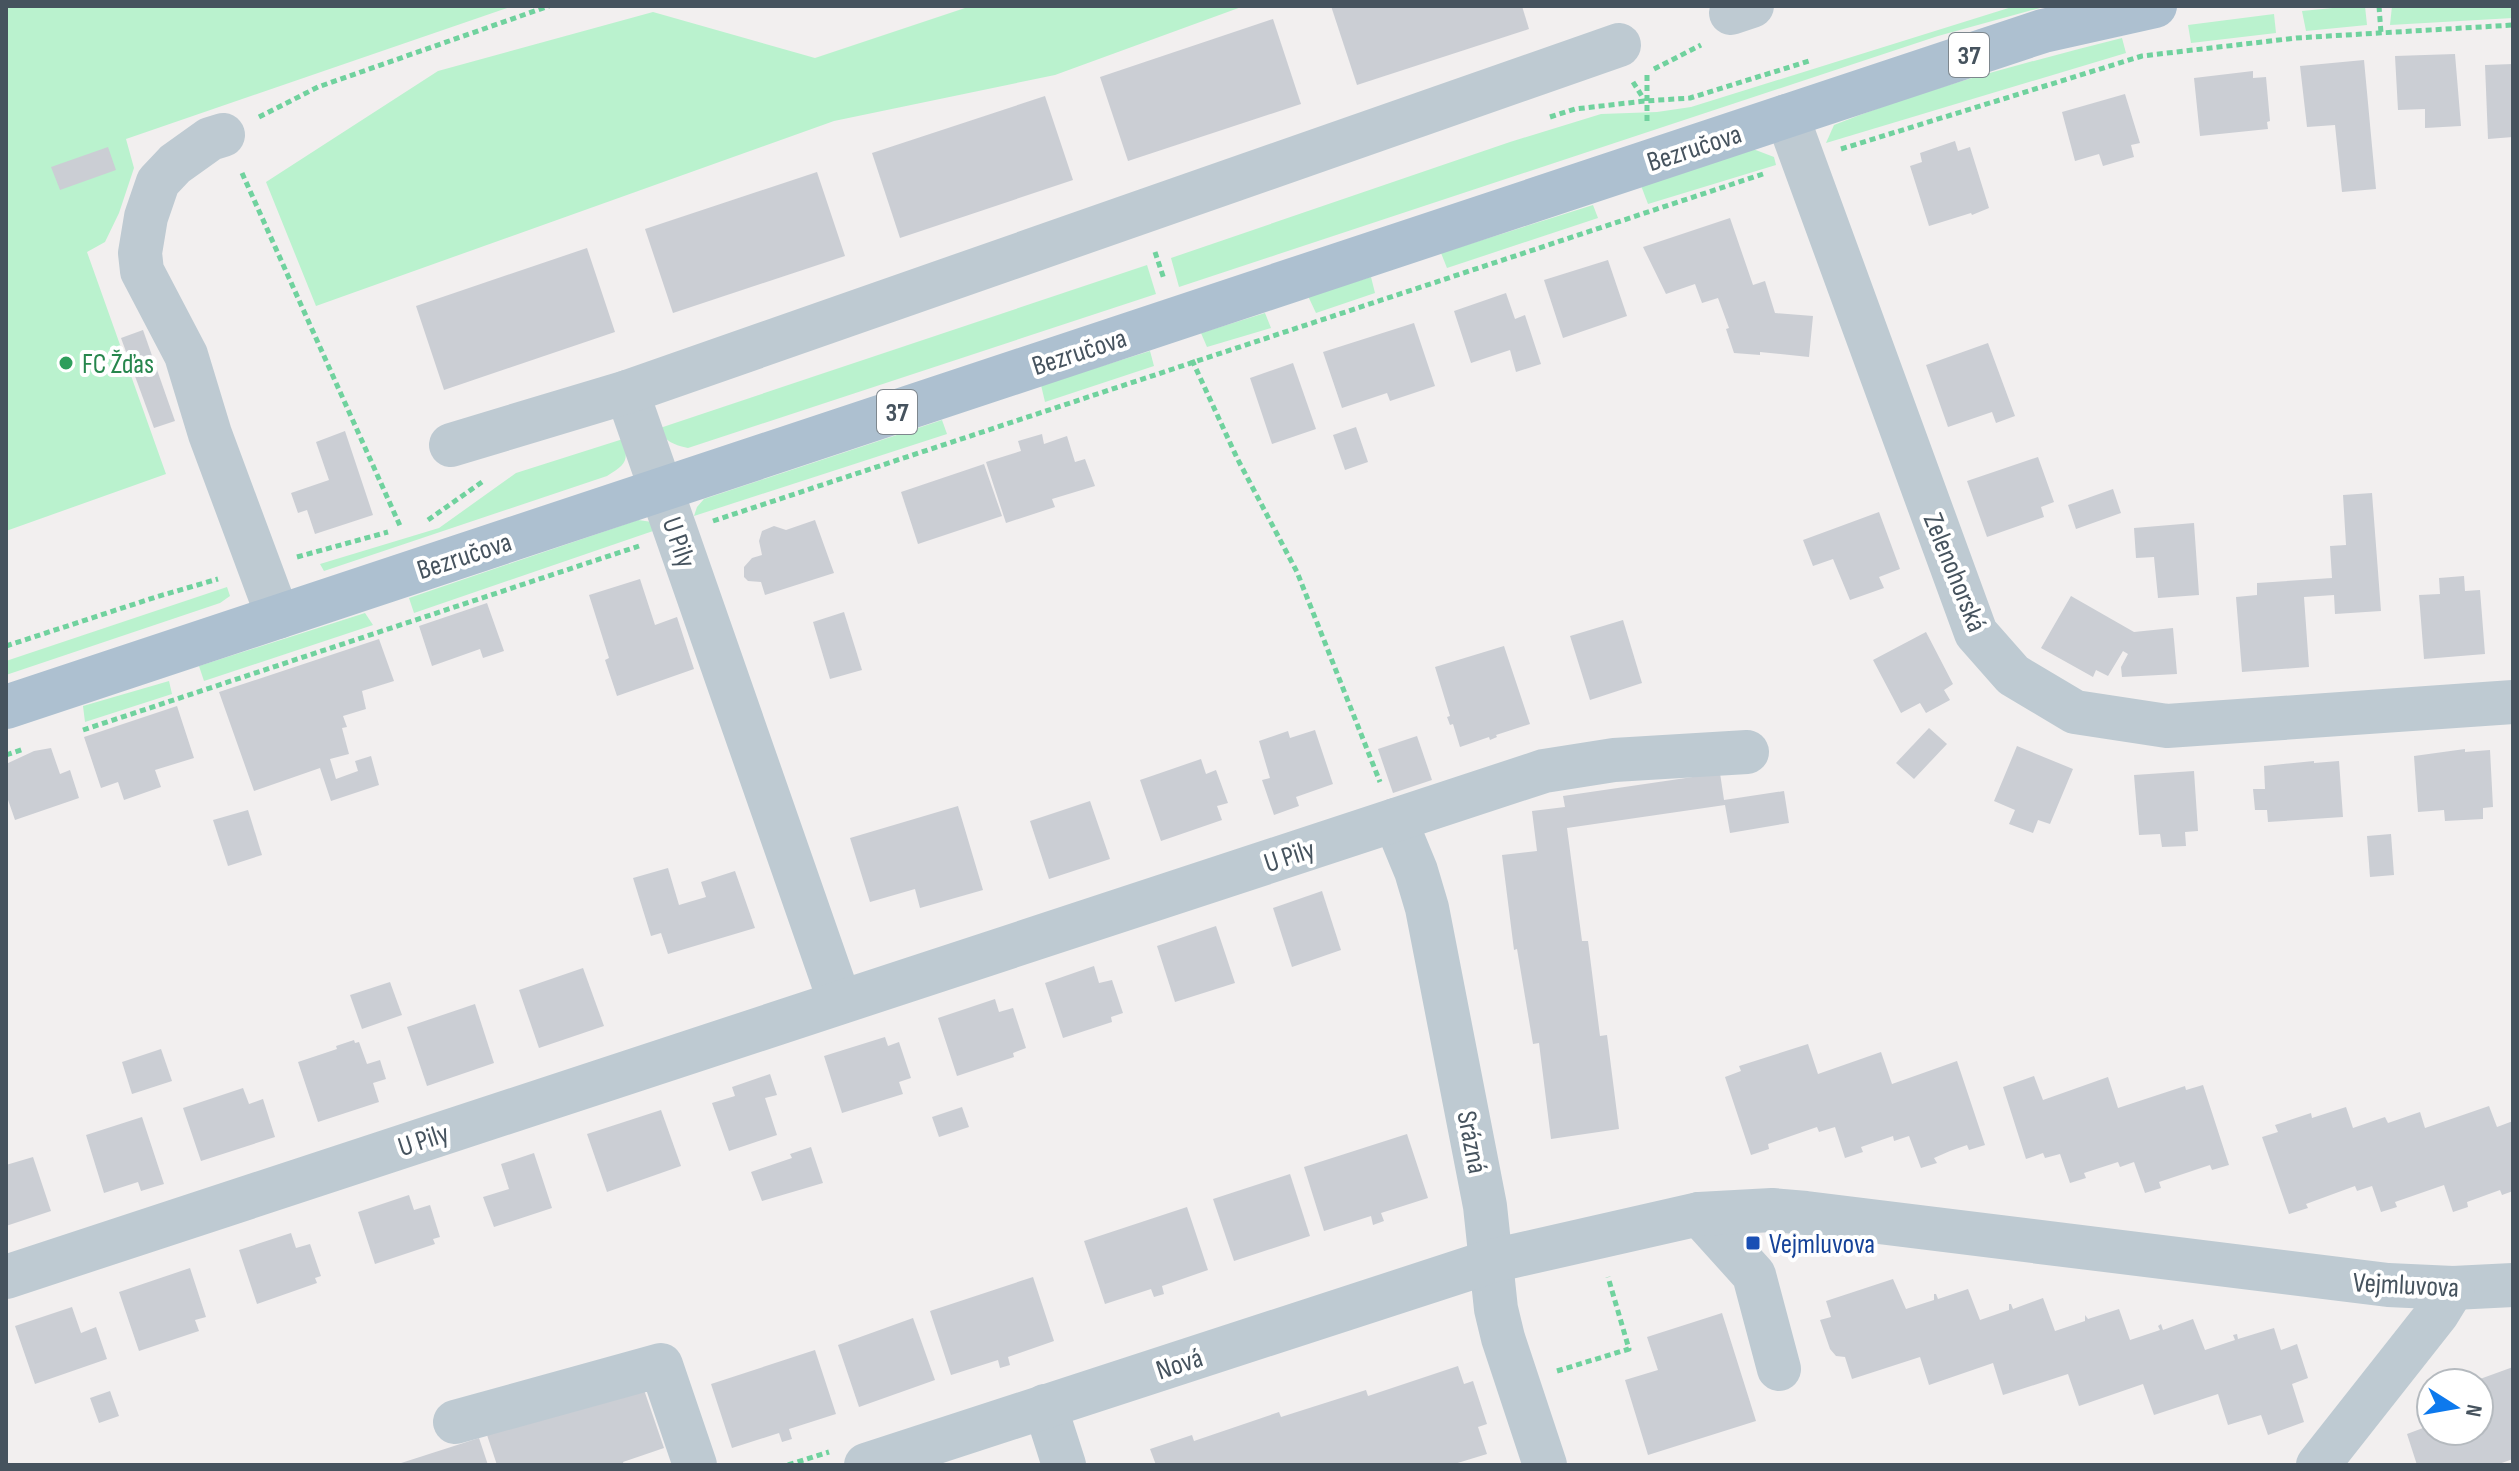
<svg xmlns="http://www.w3.org/2000/svg" width="2519" height="1471" font-family="'Sofia Sans Condensed',sans-serif">
	<style>
		.green { fill: #baf2ce }
		.building { fill: #cbced4 }
		.lines { fill: none; stroke-linecap: round; stroke-linejoin: round }
		.path { stroke: #70d29e; stroke-width: 5; stroke-dasharray: 6 4; stroke-linecap: butt }
		.minor { stroke: #becad2; stroke-width: 44 }
		.major { stroke: #adc0d0; stroke-width: 44 }
		.leisure-dot { fill: #2e9e5b; stroke: #fff; stroke-width: 3 }
		.transit-dot { fill: #1a4fb4; stroke: #fff; stroke-width: 3 }
		.labels { text-anchor: middle; stroke-width: 8; stroke-linejoin: round; paint-order: stroke }
		.shield { fill: #fff; stroke: #7e878e; stroke-width: 2 }
		.shield-label { font-size: 26px; font-weight: bold; fill: #46535e }
		.street-label { font-size: 28px; fill: #46535e; stroke: #fff }
		.leisure-label { font-size: 28px; fill: #27864d; stroke: #fff; text-anchor: start }
		.transit-label { font-size: 28px; fill: #164399; stroke: #fff; text-anchor: start }
	</style>
	<rect width="100%" height="100%" fill="#f2efef"/>
	<g class="green">
		<path d="M6 6H513L126 139 134 168 119 213 105 242 87 252 166 474 6 531Z"/>
		<path d="M971 6H1244L1055 75 834 121 316 306 266 182 438 71 653 12 815 58Z"/>
		<path d="M2015 6H2047L1938 36 1179 287 1171 258 1510 142 1601 114 1657 112 1691 107Z"/>
		<path d="M2353 6H2365L2367 25 2306 31 2302 11Z"/>
		<path d="M2392 6H2513V18L2390 25Z"/>
		<path d="M2274 14 2276 33 2191 43 2188 25Z"/>
		<path d="M2122 38 2126 53 1826 143 1834 125C1927 88 2024 63 2122 38Z"/>
		<path d="M1753 149 1774 157 1776 165 1648 204 1640 183Z"/>
		<path d="M1593 205 1598 218 1447 268 1441 253Z"/>
		<path d="M1147 265 1156 294 688 448C673 445 666 441 657 429Z"/>
		<path d="M1371 277 1375 293 1316 313 1308 296Z"/>
		<path d="M1265 313 1271 328 1207 347 1201 333Z"/>
		<path d="M1150 351 1154 366 1045 402 1041 385Z"/>
		<path d="M942 420 947 434 694 516 697 507 704 499Z"/>
		<path d="M623 439C629 462 626 464 607 476L324 571 320 564 439 528 516 473Z"/>
		<path d="M638 520 652 522 656 530 414 613 409 598Z"/>
		<path d="M227 587 230 596 220 603 6 675V661Z"/>
		<path d="M365 613 373 625 204 681 199 666Z"/>
		<path d="M169 681 172 694 85 722 83 706Z"/>
	</g>
	<g class="building">
		<path d="M1331 6H1522L1529 29 1357 85Z"/>
		<path d="M1273 19 1301 104 1128 161 1100 77Z"/>
		<path d="M2455 54 2461 126 2425 128V109L2398 110 2395 56Z"/>
		<path d="M2364 60 2376 189 2342 192 2335 125 2307 127 2300 66Z"/>
		<path d="M2513 64V137L2488 139 2485 65Z"/>
		<path d="M2253 71V78L2266 77 2270 121 2267 122 2268 129 2200 136 2194 78Z"/>
		<path d="M2125 94 2140 143 2131 145 2134 157 2103 166 2099 154 2075 161 2062 112Z"/>
		<path d="M1045 96 1073 180 900 238 872 153Z"/>
		<path d="M1955 141 1958 151 1970 147 1989 208 1972 215 1971 213 1929 226 1910 166 1922 162 1920 153Z"/>
		<path d="M108 147 116 170 60 190 51 167Z"/>
		<path d="M817 172 845 256 673 313 645 229Z"/>
		<path d="M1730 218 1753 285 1765 281 1775 313 1813 316 1809 357 1760 352V355L1734 353 1726 329 1729 328 1718 298 1702 303 1695 284 1666 294 1643 247Z"/>
		<path d="M587 248 615 332 444 390 416 306Z"/>
		<path d="M1608 260 1627 316 1563 338 1544 280Z"/>
		<path d="M1506 293 1515 319 1525 315 1541 364 1516 372 1510 350 1471 363 1454 311Z"/>
		<path d="M1414 323 1435 386 1390 401 1387 393 1342 408 1323 352Z"/>
		<path d="M143 330 175 421 154 428 121 338Z"/>
		<path d="M1988 343 2015 416 1996 423 1992 412 1948 427 1926 365Z"/>
		<path d="M1293 363 1316 429 1272 444 1250 378Z"/>
		<path d="M1356 427 1368 462 1345 470 1333 435Z"/>
		<path d="M345 431 373 515 315 534 307 510 298 513 291 493 329 480 316 442Z"/>
		<path d="M1042 434 1044 444 1067 436 1075 462 1085 459 1095 486 1052 499 1055 507 1006 523 986 462 1021 451 1018 441Z"/>
		<path d="M2038 457 2054 502 2041 507 2044 517 1987 537 1967 481Z"/>
		<path d="M984 464 1002 516 918 544 901 492Z"/>
		<path d="M2113 489 2121 513 2076 529 2068 505Z"/>
		<path d="M2372 493 2381 611 2335 614 2334 595 2304 597 2309 667 2242 672 2236 597 2257 595V583L2332 578 2330 546 2346 545 2343 495Z"/>
		<path d="M1879 512 1900 569 1879 577 1884 588 1850 600 1833 559 1813 566 1803 540Z"/>
		<path d="M815 520 834 573 765 595 761 582 748 581 744 577V567L752 558 762 555 759 541 762 531 774 526 786 530Z"/>
		<path d="M2194 523 2199 595 2158 598 2154 557 2136 558 2134 528Z"/>
		<path d="M2464 576 2465 591 2480 590 2485 654 2424 659 2419 595 2440 594 2439 578Z"/>
		<path d="M640 579 655 625 677 617 694 669 617 696 605 660 609 658 589 595Z"/>
		<path d="M2071 596 2134 632 2173 628 2177 674 2122 677 2121 667 2128 654 2123 651 2108 676 2096 670 2093 677 2041 648Z"/>
		<path d="M487 603 504 651 483 658 480 649 432 666 419 626Z"/>
		<path d="M844 612 862 670 830 679 813 622Z"/>
		<path d="M1623 620 1642 683 1590 700 1570 636Z"/>
		<path d="M1926 632 1953 684 1944 690 1950 700 1926 713 1920 703 1901 713 1873 660Z"/>
		<path d="M379 639 394 681 362 691 366 709 343 716 347 727 342 728 349 754 330 759 336 779 358 771 355 761 371 756 379 785 331 801 320 768 254 791 219 692Z"/>
		<path d="M1504 646 1530 724 1496 735 1497 737 1490 740 1489 737 1460 747 1453 724 1450 725 1447 717 1450 716 1435 667Z"/>
		<path d="M177 706 194 758 155 770 161 787 124 800 118 782 101 788 84 737Z"/>
		<path d="M1929 728 1947 744 1914 779 1896 763Z"/>
		<path d="M1315 730 1333 784 1296 797 1299 806 1274 815 1262 780 1270 778 1259 741 1288 731 1290 738Z"/>
		<path d="M1417 736 1432 780 1393 793 1378 749Z"/>
		<path d="M2017 746 2073 769 2050 824 2038 820 2033 833 2009 824 2015 810 1994 801Z"/>
		<path d="M51 748 60 774 70 770 79 798 15 820 6 794V764L34 751Z"/>
		<path d="M2465 749V752L2490 750 2493 807 2483 808V819L2445 821 2444 810 2418 812 2414 756Z"/>
		<path d="M1201 759 1206 774 1216 770 1228 803 1217 806 1222 820 1161 841 1140 780Z"/>
		<path d="M2314 761V763L2339 761 2343 817 2268 822 2267 810H2255L2253 789H2265L2264 766Z"/>
		<path d="M2194 771 2198 831 2185 832 2186 846 2162 847 2160 834 2139 835 2134 775Z"/>
		<path d="M1720 773 1724 800 1784 791 1789 823 1730 833 1725 805 1567 828 1582 941H1588L1600 1036 1607 1035 1619 1129 1551 1139 1539 1043 1533 1044 1517 949 1514 950 1502 855 1537 851 1532 811 1565 807 1563 796Z"/>
		<path d="M1090 801 1110 859 1049 879 1030 821Z"/>
		<path d="M958 806 983 890 920 908 915 889 870 902 850 838Z"/>
		<path d="M248 810 262 855 228 866 213 820Z"/>
		<path d="M2391 834 2394 875 2370 877 2367 836Z"/>
		<path d="M668 868 679 905 706 897 701 882 735 871 755 928 668 954 661 933 651 936 633 878Z"/>
		<path d="M1322 891 1341 950 1292 967 1273 908Z"/>
		<path d="M1216 926 1235 983 1175 1002 1157 946Z"/>
		<path d="M1094 966 1099 983 1112 980 1123 1013 1111 1017 1112 1022 1063 1038 1045 983Z"/>
		<path d="M583 968 604 1026 539 1048 519 990Z"/>
		<path d="M390 982 402 1015 362 1029 350 995Z"/>
		<path d="M995 999 999 1012 1013 1008 1026 1048 1013 1053 1014 1057 957 1076 938 1018Z"/>
		<path d="M475 1004 494 1063 427 1086 407 1027Z"/>
		<path d="M885 1037 888 1046 899 1042 911 1078 899 1082 903 1094 842 1113 824 1056Z"/>
		<path d="M354 1040 355 1043 359 1042 367 1064 380 1060 386 1079 373 1083 379 1102 318 1122 298 1062 337 1049 336 1046Z"/>
		<path d="M1808 1044 1818 1074 1881 1052 1892 1084 1957 1061 1985 1145 1969 1150 1967 1145 1950 1151 1934 1158 1937 1163 1921 1168 1909 1136 1894 1141 1893 1136 1861 1147 1863 1152 1845 1158 1835 1127 1819 1132 1817 1127 1768 1144 1769 1149 1751 1155 1725 1077 1741 1071 1739 1066Z"/>
		<path d="M161 1049 172 1081 132 1094 122 1062Z"/>
		<path d="M770 1074 777 1095 765 1098 777 1135 729 1151 712 1103 735 1096 732 1087Z"/>
		<path d="M2034 1076 2043 1100 2108 1077 2118 1108 2185 1086 2186 1090 2203 1085 2229 1165 2212 1170 2210 1165 2159 1182 2161 1188 2145 1193 2134 1162 2120 1167 2118 1162 2084 1173 2086 1178 2070 1183 2060 1154 2045 1158 2043 1153 2026 1159 2003 1087Z"/>
		<path d="M243 1088 249 1104 263 1099 275 1137 201 1161 183 1108Z"/>
		<path d="M2489 1106 2497 1127 2513 1121V1191L2502 1195 2500 1190 2467 1202 2468 1207 2453 1212 2444 1185 2395 1202 2397 1207 2381 1212 2372 1186 2357 1191 2355 1186 2306 1204 2308 1208 2289 1214 2262 1137 2278 1132 2275 1125 2311 1113 2312 1118 2346 1107 2353 1128 2385 1117 2388 1123 2420 1112 2425 1128Z"/>
		<path d="M962 1107 969 1127 939 1137 932 1117Z"/>
		<path d="M661 1110 681 1166 607 1192 587 1134Z"/>
		<path d="M142 1117 164 1184 141 1191 138 1182 104 1193 86 1135Z"/>
		<path d="M1407 1134 1428 1198 1381 1213 1384 1221 1373 1225 1371 1216 1324 1231 1304 1167Z"/>
		<path d="M811 1147 823 1183 762 1201 751 1172 792 1158 790 1154Z"/>
		<path d="M534 1153 552 1208 494 1227 483 1197 509 1189 501 1164Z"/>
		<path d="M33 1157 51 1211 6 1226V1165Z"/>
		<path d="M1290 1174 1310 1236 1234 1261 1213 1199Z"/>
		<path d="M409 1195 414 1210 430 1205 440 1237 433 1239 435 1244 375 1264 358 1212Z"/>
		<path d="M1187 1207 1208 1270 1162 1286 1164 1294 1154 1297 1151 1289 1105 1304 1084 1241Z"/>
		<path d="M291 1233 296 1248 310 1244 321 1276 315 1278 317 1283 257 1304 239 1250Z"/>
		<path d="M190 1268 206 1317 195 1320 199 1331 139 1351 119 1292Z"/>
		<path d="M1033 1277 1054 1341 1008 1357 1010 1365 1000 1368 998 1360 951 1375 930 1311Z"/>
		<path d="M1893 1279 1906 1309 1934 1300V1294H1936L1938 1299 1968 1289 1980 1320 2009 1310V1304H2011L2013 1309 2043 1298 2055 1331 2085 1321V1315L2088 1319 2119 1309 2130 1340 2160 1330 2158 1326 2161 1324 2163 1330 2193 1319 2205 1350 2235 1340 2233 1335 2237 1334 2238 1339 2274 1328 2281 1350 2297 1344 2308 1378 2292 1384 2304 1422 2268 1435 2261 1415 2228 1425 2218 1394 2154 1415 2143 1384 2079 1406 2068 1374 2003 1395 1993 1363 1929 1385 1920 1357 1852 1379 1845 1357 1836 1356 1830 1349 1820 1320 1831 1317 1826 1301Z"/>
		<path d="M72 1307 81 1333 96 1327 107 1359 35 1384 15 1326Z"/>
		<path d="M1722 1313 1756 1421 1648 1455 1625 1380 1658 1370 1647 1337Z"/>
		<path d="M913 1318 935 1380 859 1407 838 1345Z"/>
		<path d="M815 1350 836 1414 789 1429 792 1439 782 1442 779 1433 732 1448 711 1384Z"/>
		<path d="M1458 1366 1464 1384 1473 1381 1487 1424 1478 1427 1487 1454 1451 1465H1156L1150 1449 1192 1435 1194 1441 1279 1412 1281 1417 1366 1390 1368 1396Z"/>
		<path d="M2513 1367V1459L2496 1465H2417L2407 1434 2431 1425V1431H2479V1383H2469Z"/>
		<path d="M642 1384 664 1448 623 1462 624 1465H497L487 1435Z"/>
		<path d="M110 1391 119 1416 99 1423 90 1398Z"/>
		<path d="M479 1438 488 1465H398V1464Z"/>
	</g>
	<g class="lines">
		<g class="path">
			<path d="M2379 6 2381 33"/>
			<path d="M1654 69 1701 45"/>
			<path d="M1647 75V121"/>
			<path d="M1633 82 1645 101"/>
			<path d="M259 117 318 87 549 6"/>
			<path d="M1550 117 1575 109 1645 101 1690 98 1809 61"/>
			<path d="M1841 149 2142 56 2296 38 2513 25"/>
			<path d="M242 173 401 528"/>
			<path d="M1155 252 1164 279"/>
			<path d="M1192 360 1237 458 1297 572 1380 782"/>
			<path d="M428 520 482 482"/>
			<path d="M713 521 1763 174"/>
			<path d="M297 557 388 532"/>
			<path d="M6 646 156 597 218 579"/>
			<path d="M83 730 639 546"/>
			<path d="M6 755 24 749"/>
			<path d="M1557 1371 1629 1349 1608 1277"/>
			<path d="M788 1465 829 1452"/>
		</g>
		<g class="minor">
			<path d="M1731 13 1752 6"/>
			<path d="M1787 116 1976 633 2013 675 2075 712 2167 726 2513 702"/>
			<path d="M223 135 210 139 175 164 158 182 146 217 140 253 142 271 186 355 210 434 278 617"/>
			<path d="M627 392 840 1002"/>
			<path d="M451 445 627 392 1619 45"/>
			<path d="M1395 820 1416 871 1427 908 1485 1206 1496 1309 1503 1338 1545 1465"/>
			<path d="M1699 1214 1754 1275 1779 1369"/>
			<path d="M6 1277 1544 771 1614 760 1747 752"/>
			<path d="M1045 1406 1064 1465"/>
			<path d="M455 1422 661 1365 695 1465"/>
			<path d="M866 1465 1492 1261 1699 1214 1772 1210 1806 1213 2388 1285 2453 1288 2513 1285"/>
			<path d="M2318 1465 2437 1314 2453 1288"/>
		</g>
		<path class="major" d="M6 707 2043 31 2155 6"/>
	</g>
	<circle class="leisure-dot" cx="66" cy="363" r="8"/>
	<rect class="transit-dot" x="1745" y="1235" width="16" height="16" rx="4"/>
	<g class="labels">
		<g class="shield">
			<rect x="1949" y="33" width="40" height="44" rx="6"/>
			<rect x="877" y="390" width="40" height="44" rx="6"/>
		</g>
		<g class="shield-label">
			<text x="1969" y="64">37</text>
			<text x="897" y="421">37</text>
		</g>
		<g class="street-label">
			<text transform="translate(1694 147) rotate(-18)" y="10">Bezručova</text>
			<text transform="translate(1079 351) rotate(-18)" y="10">Bezručova</text>
			<text transform="translate(680 542) rotate(71)" y="10">U Pily</text>
			<text transform="translate(464 555) rotate(-18)" y="10">Bezručova</text>
			<text transform="translate(1956 572) rotate(68)" y="10">Zelenohorská</text>
			<text transform="translate(1289 855) rotate(-18)" y="10">U Pily</text>
			<text transform="translate(423 1139) rotate(-18)" y="10">U Pily</text>
			<text transform="translate(1473 1142) rotate(79)" y="10">Srázná</text>
			<text transform="translate(2406 1284) rotate(3)" y="10">Vejmluvova</text>
			<text transform="translate(1179 1363) rotate(-18)" y="10">Nová</text>
		</g>
		<g class="leisure-label">
			<text x="82" y="373">FC Žďas</text>
		</g>
		<g class="transit-label">
			<text x="1769" y="1253">Vejmluvova</text>
		</g>
	</g>
	<rect width="2519" height="1471" fill="none" stroke="#46535e" stroke-width="16"/>
	<g transform="translate(2455 1407) rotate(101)"><circle r="38" fill="#ffffff" stroke="#b5babf" stroke-width="2"/>
	<path d="M0-6L14 30L0 20L-14 30Z" fill="#0d79ed"/>
	<text y="-12" font-size="22" font-weight="bold" text-anchor="middle" fill="#46535e">N</text>
	</g>
</svg>
